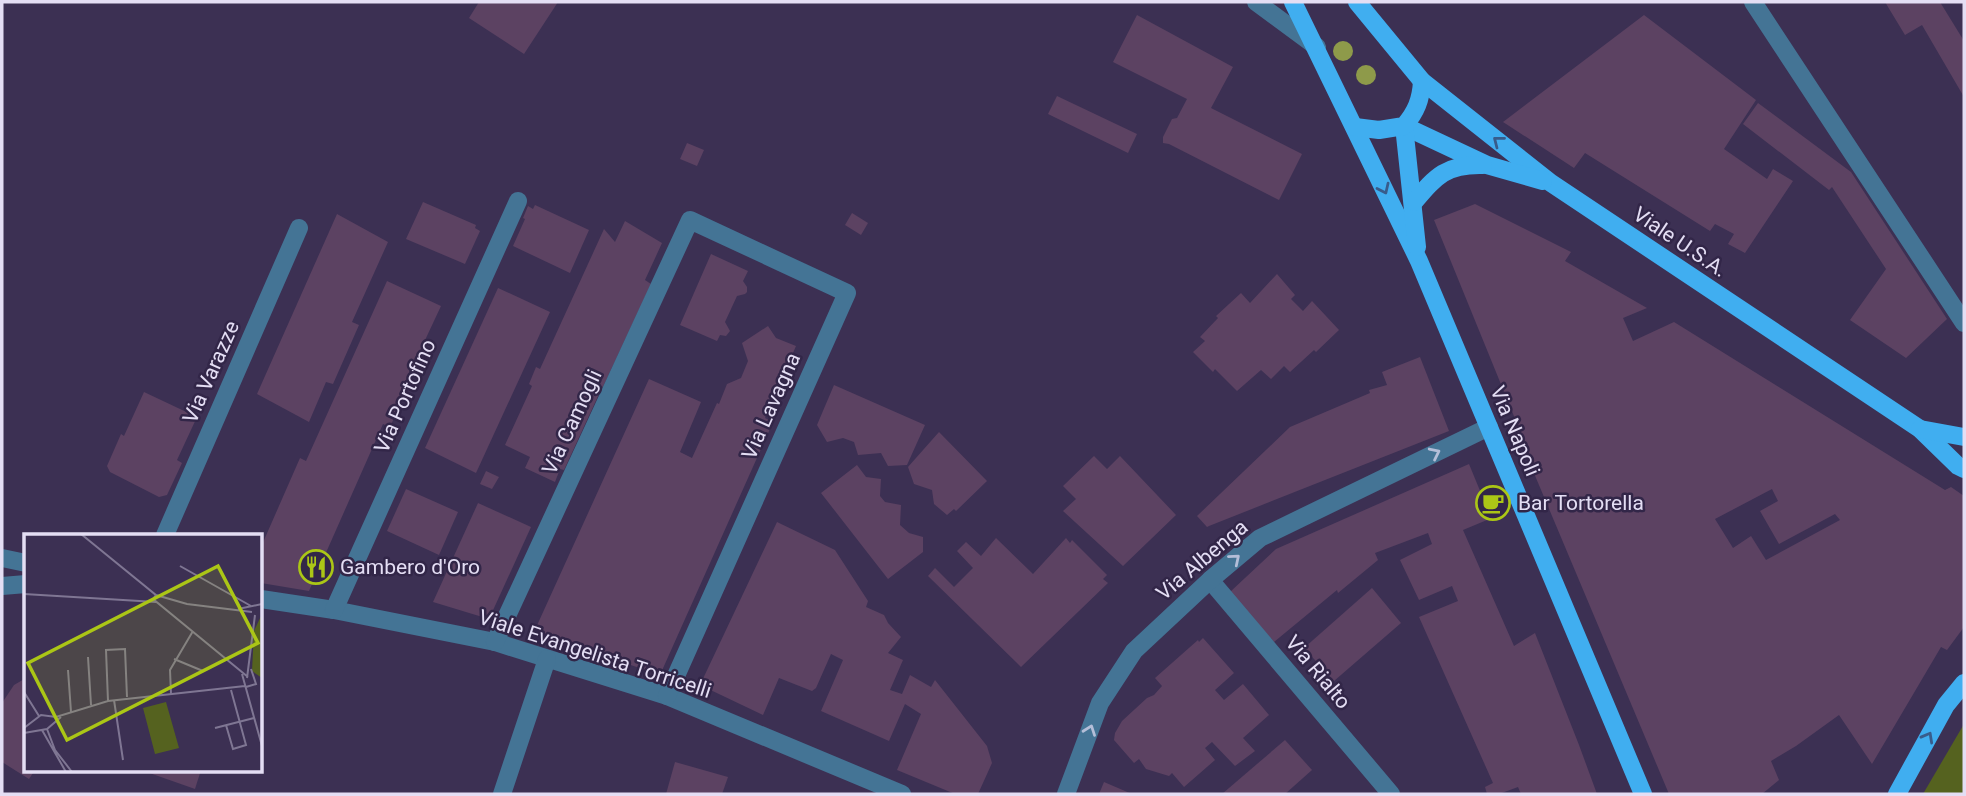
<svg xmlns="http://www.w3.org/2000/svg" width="1966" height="796" font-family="Roboto,sans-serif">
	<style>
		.green { fill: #55621f }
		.building { fill: #5c4262; fill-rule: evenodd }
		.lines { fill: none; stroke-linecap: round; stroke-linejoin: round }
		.minor { stroke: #447495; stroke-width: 18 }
		.major { stroke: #40aef0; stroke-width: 18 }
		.tree { fill: #8e9a4a }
		.oneway { stroke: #385c8b }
		.oneway2 { stroke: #b4bed8 }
		.labels { text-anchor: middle; stroke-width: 5; stroke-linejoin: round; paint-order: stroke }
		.street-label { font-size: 21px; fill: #e4def4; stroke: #322648 }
		.poi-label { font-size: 21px; fill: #e4def4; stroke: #322648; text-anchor: start }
		.inset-road { fill: none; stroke: #7f7693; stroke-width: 2 }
		.view { fill: #abc616; fill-opacity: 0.15; stroke: #abc616; stroke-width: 3.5 }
		.inset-edge { fill: none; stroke: #e4def4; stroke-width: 3.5 }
	</style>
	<rect width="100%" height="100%" fill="#3c3053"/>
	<path class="green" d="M1964 724V794H1923Z"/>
	<g class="building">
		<path d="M479 2H558L524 54 469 18Z"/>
		<path d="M1885 2H1940L1964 41V97L1922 25 1905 35Z"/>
		<path d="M1137 15 1233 67 1211 108 1302 154 1279 200 1169 144 1163 143V137L1172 119 1177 118 1187 99 1113 62Z"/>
		<path d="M1644 15 1756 100 1724 149 1767 179 1773 169 1793 181 1745 253 1728 244 1734 234 1715 224 1710 231 1585 153 1574 168 1503 122Z"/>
		<path d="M1057 96 1137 134 1128 153 1048 114Z"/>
		<path d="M1758 103 1851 172 1947 319 1906 358 1850 320 1886 269 1832 187 1829 190 1743 124Z"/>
		<path d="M687 143 704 150 697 166 680 159Z"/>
		<path d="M423 202 476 225 475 228 480 231 465 264 406 239Z"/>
		<path d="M1475 204 1571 252 1565 261 1647 308 1623 318 1633 341 1674 322 1945 490 1951 487 1964 496V627L1947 650 1941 647 1872 764 1839 715 1796 746 1771 761 1779 780 1762 794H1669L1523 447 1518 426 1434 220ZM1772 489 1778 501 1760 511 1779 544 1835 514 1840 520 1766 560 1751 536 1733 548 1715 519Z"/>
		<path d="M535 205 589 230 570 273 513 246 525 219 523 218 528 206 533 209Z"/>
		<path d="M852 213 868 223 861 235 845 225Z"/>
		<path d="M337 214 388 242 352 322 359 325 333 384 326 382 309 422 257 394Z"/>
		<path d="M625 221 662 243 645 280 651 284 603 387 597 384 594 391 599 394 564 470 560 469 555 482 525 468 530 457 505 445 532 386 529 384 536 367 540 369 604 229 615 242Z"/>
		<path d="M711 254 748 271 743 281 747 287V292L745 294 737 296 725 322 730 331 726 336 720 335 717 341 680 325Z"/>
		<path d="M1277 274 1295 295 1291 299 1303 311 1312 301 1339 330 1316 352 1314 350 1290 372 1284 366 1271 379 1261 370 1237 391 1215 369 1213 372 1193 352 1205 341 1200 337 1218 318 1216 316 1241 293 1250 303Z"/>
		<path d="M387 281 441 306 404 385 408 387 390 427 383 424 309 591 261 583V547L300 458 306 461Z"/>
		<path d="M498 288 550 312 476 473 425 448Z"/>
		<path d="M768 326 776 338 796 346 765 418 773 422 660 675 534 632 649 379 701 402 680 452 692 458 717 403 719 404 727 384 741 378 748 361 742 343Z"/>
		<path d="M1420 357 1449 431 1209 526 1207 527 1197 516 1290 427 1370 393 1369 390 1387 385 1382 372Z"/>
		<path d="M834 385 925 425 907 465 888 466 881 453 858 455 854 442 843 438 827 442 817 425Z"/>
		<path d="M144 392 197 417 177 460 182 463 167 495 159 497 110 472 107 466 121 434 124 436Z"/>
		<path d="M939 432 987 481 956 511 954 509 947 515 934 504 932 490 914 484 908 467Z"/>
		<path d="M1094 456 1107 469 1120 456 1176 515 1123 566 1063 511 1076 499 1063 486Z"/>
		<path d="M1469 464 1490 515 1485 516 1487 520 1463 530 1514 646 1535 633 1579 745 1597 794H1521L1518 787 1499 794H1487L1485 787 1493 783 1419 617 1458 601 1452 586 1419 600 1400 560 1432 544 1428 533 1375 553 1378 560 1338 593 1337 590 1274 642 1230 592 1276 549Z"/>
		<path d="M857 465 866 477 881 479 880 496 885 502 901 505 900 525 909 533 923 537V552L888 579 821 493Z"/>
		<path d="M486 471 499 477 492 489 480 484Z"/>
		<path d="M406 489 458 512 439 555 387 531Z"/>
		<path d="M478 503 531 527 489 619 433 602Z"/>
		<path d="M777 522 835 550 868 601 866 607 884 615 888 623 901 637 888 653 903 660 890 690 902 694 910 675 931 687 935 680 987 746 992 763 978 794H955L897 770 921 714 905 704 889 741 821 711 843 660 831 654 816 688 812 691 779 678 763 715 700 685Z"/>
		<path d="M996 538 1033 574 1066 538 1070 543 1072 540 1107 575 1103 579 1108 583 1021 667 928 576 935 568 954 587 973 568 957 551 966 542 981 556Z"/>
		<path d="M1372 588 1401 623 1334 681 1304 648Z"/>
		<path d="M1203 638 1234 673 1215 690 1224 700 1243 684 1269 715 1243 738 1255 751 1235 766 1212 742 1205 748 1215 760 1184 787 1172 773 1169 776 1146 769 1139 759 1134 763 1114 740 1115 733 1122 721 1147 698 1154 695 1162 686 1155 678 1198 640 1199 642Z"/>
		<path d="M26 678V770H35L29 779 2 762V703L14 685Z"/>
		<path d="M1285 740 1312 770 1285 794H1222Z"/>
		<path d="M675 762 728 777 722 794H666Z"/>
		<path d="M141 770H201L195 789Z"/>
		<path d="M1104 782 1132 794H1099Z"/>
	</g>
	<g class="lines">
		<g class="minor">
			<path d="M1256 2 1317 47"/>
			<path d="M1753 2 1964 323"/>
			<path d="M165 535 299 228"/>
			<path d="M2 558 26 563"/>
			<path d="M1210 580 1391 794"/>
			<path d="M2 586 26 584"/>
			<path d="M261 599 334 610 495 642 667 696 902 794"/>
			<path d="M334 610 518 201"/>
			<path d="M495 642 690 220 847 293 667 696"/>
			<path d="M502 794 547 659"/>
			<path d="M1066 794 1100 703 1134 651 1210 580 1260 538 1489 427"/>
		</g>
		<g class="major">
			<path d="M1293 2 1419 261 1643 794"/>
			<path d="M1357 2 1422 81 1551 183 1920 429 1958 466 1964 469"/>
			<path d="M1404 126 1487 165 1543 181"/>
			<path d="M1404 126 1417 247"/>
			<path d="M1355 127 1379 130 1404 126C1416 112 1421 100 1422 81"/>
			<path d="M1414 202C1436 176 1446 164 1483 165"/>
			<path d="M1920 429 1964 437"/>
			<path d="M1897 794 1946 705 1964 683"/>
		</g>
	</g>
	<g class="tree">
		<circle cx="1343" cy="51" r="10"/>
		<circle cx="1366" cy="75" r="10"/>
	</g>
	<defs><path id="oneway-chevron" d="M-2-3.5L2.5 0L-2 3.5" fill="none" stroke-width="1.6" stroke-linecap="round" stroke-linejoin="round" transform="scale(1.75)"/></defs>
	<g class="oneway">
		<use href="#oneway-chevron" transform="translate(1498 141) rotate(-142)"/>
		<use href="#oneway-chevron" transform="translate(1384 189) rotate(65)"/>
		<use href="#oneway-chevron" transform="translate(1928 737) rotate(-61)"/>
	</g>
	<g class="oneway2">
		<use href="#oneway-chevron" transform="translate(1435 453) rotate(-26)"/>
		<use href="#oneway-chevron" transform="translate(1235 559) rotate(-40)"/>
		<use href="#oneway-chevron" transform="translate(1090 730) rotate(-70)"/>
	</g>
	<defs>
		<g id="cafe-ring" transform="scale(1.75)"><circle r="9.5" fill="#322648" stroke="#abc616" stroke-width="1.5"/><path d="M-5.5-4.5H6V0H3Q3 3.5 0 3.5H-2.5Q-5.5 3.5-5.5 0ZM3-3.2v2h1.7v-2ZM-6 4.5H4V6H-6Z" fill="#abc616"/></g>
		<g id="restaurant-ring" transform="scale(1.75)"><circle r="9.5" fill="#322648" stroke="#abc616" stroke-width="1.5"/><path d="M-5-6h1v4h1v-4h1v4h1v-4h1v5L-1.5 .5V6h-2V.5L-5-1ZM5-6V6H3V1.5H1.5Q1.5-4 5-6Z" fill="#abc616"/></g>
	</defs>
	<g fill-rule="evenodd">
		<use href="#cafe-ring" x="1493" y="503"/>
		<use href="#restaurant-ring" x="316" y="567"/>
	</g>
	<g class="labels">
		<g class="street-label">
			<text transform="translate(1680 242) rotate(34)" y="7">Viale U.S.A.</text>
			<text transform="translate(211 372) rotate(-66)" y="7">Via Varazze</text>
			<text transform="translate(405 396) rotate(-66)" y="7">Via Portofino</text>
			<text transform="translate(771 406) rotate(-66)" y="7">Via Lavagna</text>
			<text transform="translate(572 422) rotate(-65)" y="7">Via Camogli</text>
			<text transform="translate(1515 431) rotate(67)" y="7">Via Napoli</text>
			<text transform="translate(1202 560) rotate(-40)" y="7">Via Albenga</text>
			<text transform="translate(595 654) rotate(18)" y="7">Viale Evangelista Torricelli</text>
			<text transform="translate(1318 672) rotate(50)" y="7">Via Rialto</text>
		</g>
		<g class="poi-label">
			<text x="1518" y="510">Bar Tortorella</text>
			<text x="340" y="574">Gambero d'Oro</text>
		</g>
	</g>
	<g transform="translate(24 534)">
		<rect width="238" height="238" fill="#3c3053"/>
		<path d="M238 80V144L228 137 230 97ZM142 168 155 214 131 220 119 174Z" fill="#55621f"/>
		<path class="inset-road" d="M57 0 132 61 163 70 228 78M156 32 227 72M0 60 132 68M132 61 129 65 224 143M214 75 238 70M64 123 67 171M150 125 179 137M44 136 47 178M218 140 238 212M223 144 231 81M222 153 232 150 227 135M0 158 15 182M147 160 146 136 169 97M90 166 99 226M84 167 82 116 101 115 103 163M202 191 209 215 222 211 207 156M0 194 17 181 32 183 84 167 221 152M191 194 230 184M23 195 31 216 48 238M18 196 42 238M0 199 23 195 37 183"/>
		<path class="view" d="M194 32 234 109 43 206 4 129Z"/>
		<rect width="238" height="238" class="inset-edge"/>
	</g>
	<rect width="1966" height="796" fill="none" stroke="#e4def4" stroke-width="7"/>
</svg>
